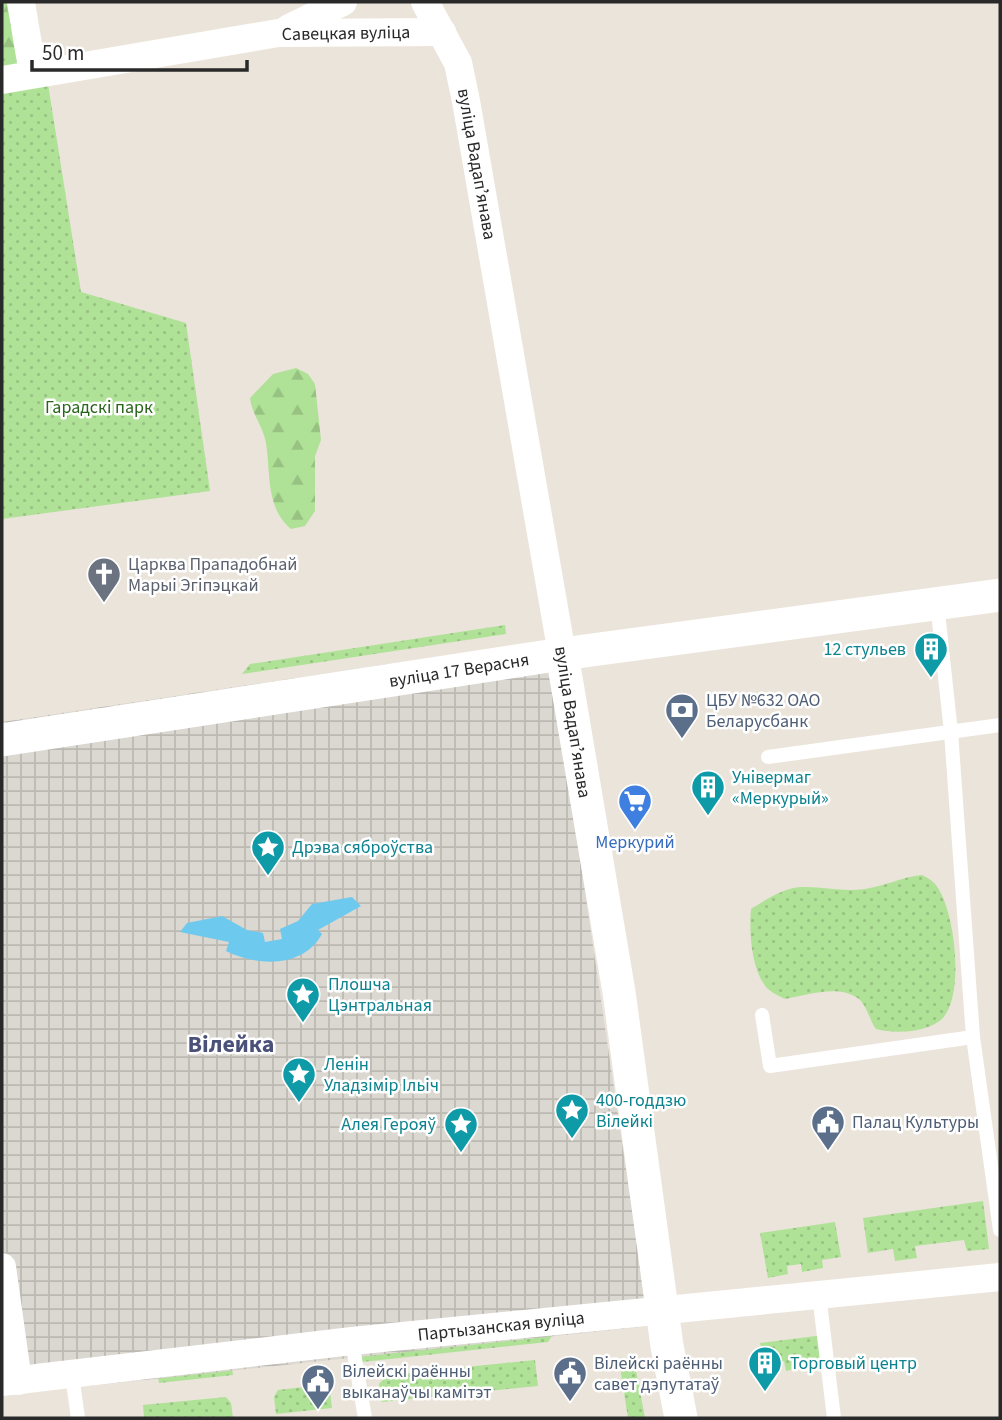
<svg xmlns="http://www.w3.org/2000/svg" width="1002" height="1420" font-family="'Source Sans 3',sans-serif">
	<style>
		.grass { fill: url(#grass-dots) }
		.forest { fill: url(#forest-firs) }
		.plaza { fill: url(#plaza-grid) }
		.water { fill: #6dcaee }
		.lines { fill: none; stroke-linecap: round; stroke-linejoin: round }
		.service { stroke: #fff; stroke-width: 14 }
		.minor { stroke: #fff; stroke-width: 28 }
		.tertiary { stroke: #fff; stroke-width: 33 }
		.labels { text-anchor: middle; stroke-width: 5; stroke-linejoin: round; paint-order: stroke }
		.street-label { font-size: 18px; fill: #292929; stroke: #fff }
		.park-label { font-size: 18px; fill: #28651a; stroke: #fff }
		.worship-label { font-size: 18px; fill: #5b616d; stroke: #fff; text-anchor: start }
		.culture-label { font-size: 18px; fill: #0d838f; stroke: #fff; text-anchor: start }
		.service-label { font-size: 18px; fill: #4e5e75; stroke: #fff; text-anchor: start }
		.shop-label { font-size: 18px; fill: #366cbe; stroke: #fff }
		.district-label { font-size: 24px; font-weight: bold; fill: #4a5179; stroke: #fff }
	</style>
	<defs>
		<pattern id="grass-dots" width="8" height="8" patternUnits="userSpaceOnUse" patternTransform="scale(1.75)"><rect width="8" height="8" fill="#afe297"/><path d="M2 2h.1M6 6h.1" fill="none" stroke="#97c282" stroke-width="1.8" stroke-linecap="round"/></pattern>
		<pattern id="forest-firs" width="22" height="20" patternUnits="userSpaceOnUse" patternTransform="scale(1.75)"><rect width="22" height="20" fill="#afe297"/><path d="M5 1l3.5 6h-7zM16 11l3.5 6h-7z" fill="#97c282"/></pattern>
		<pattern id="plaza-grid" width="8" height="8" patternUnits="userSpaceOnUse" patternTransform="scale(1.75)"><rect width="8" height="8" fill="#dbd7d1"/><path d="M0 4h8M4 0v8" fill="none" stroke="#bcb9b3"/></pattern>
	</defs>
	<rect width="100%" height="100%" fill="#ebe4da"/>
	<g class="grass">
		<path d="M2 2H35L81 292 186 323 210 491 2 519Z"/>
		<path d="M505 625 506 634 242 674 250 664Z"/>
		<path d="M922 875C926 877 932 880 935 884 955 907 965 994 943 1018 928 1033 895 1034 876 1029 870 1021 867 1007 860 1000 841 983 807 995 785 999 779 996 770 992 766 987 751 968 749 932 751 909 767 899 786 886 805 887 826 887 844 892 865 889 885 886 902 877 922 875Z"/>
		<path d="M983 1201 989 1249 967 1251 964 1240 915 1246 917 1258 895 1261 893 1249 868 1253 863 1218Z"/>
		<path d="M835 1222 841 1257 822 1260 823 1268 802 1272 801 1264 787 1266 788 1274 768 1278 760 1233Z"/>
		<path d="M824 1335 827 1362 786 1371 784 1361 765 1364 760 1343Z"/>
		<path d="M552 1336 548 1342 362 1362 361 1355Z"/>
		<path d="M621 1357 634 1360 645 1418H628L621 1373Z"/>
		<path d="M535 1360 538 1386 382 1402 379 1384 387 1375Z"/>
		<path d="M232 1368 233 1375 159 1383 158 1376Z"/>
		<path d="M329 1384 332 1408 276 1414 274 1397 278 1390Z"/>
		<path d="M226 1397 231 1403 233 1418H144L143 1405Z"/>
	</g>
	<g class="forest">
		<path d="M2 2H6L16 56 2 59Z"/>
		<path d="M296 368 308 374 315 384 321 440 315 456V511L305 526 291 529C265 507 271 474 266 443 263 426 252 415 250 398L273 374Z"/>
	</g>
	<path class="plaza" d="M548 640 649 1326 4 1395 2 1377V722Z"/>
	<path class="water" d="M352 897 361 906 318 930 322 934C303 969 256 966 226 951L229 942 180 932 187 923 222 916 247 930 263 933 265 942 282 939 280 929 298 921 312 904Z"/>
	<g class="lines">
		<g class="service">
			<path d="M937 603 951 732 973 1037 1000 1230"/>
			<path d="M768 757 1000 725"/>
			<path d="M762 1015 770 1066 973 1037"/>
			<path d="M819 1295 834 1418"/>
			<path d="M352 1341 365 1418"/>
			<path d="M72 1375 78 1418"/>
		</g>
		<g class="minor">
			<path d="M21 2 33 74"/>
			<path d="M425 2 458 63 466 101 562 654"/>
			<path d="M289 28 343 2"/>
			<path d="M2 80 278 33 442 32"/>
			<path d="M2 1267 18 1381"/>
			<path d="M2 1382 352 1341 1000 1277"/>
		</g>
		<g class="tertiary">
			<path d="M562 654 619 992 667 1346 681 1418"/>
			<path d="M2 740 562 654 1000 595"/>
		</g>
	</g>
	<defs>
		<g id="church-pin" transform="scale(1.75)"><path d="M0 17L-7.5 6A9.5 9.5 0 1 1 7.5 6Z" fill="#6b7280" stroke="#fff"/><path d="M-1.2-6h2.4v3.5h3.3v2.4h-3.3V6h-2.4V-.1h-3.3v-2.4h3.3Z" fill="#fff"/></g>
		<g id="building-pin" transform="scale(1.75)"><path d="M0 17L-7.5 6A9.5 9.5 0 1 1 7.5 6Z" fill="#0f9aa8" stroke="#fff"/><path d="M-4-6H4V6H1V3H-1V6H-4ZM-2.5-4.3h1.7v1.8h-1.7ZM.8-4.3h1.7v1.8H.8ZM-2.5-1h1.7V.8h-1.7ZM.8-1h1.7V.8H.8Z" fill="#fff"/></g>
		<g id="bank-pin" transform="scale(1.75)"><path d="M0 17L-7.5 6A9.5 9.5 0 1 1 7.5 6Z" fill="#5c6f8a" stroke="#fff"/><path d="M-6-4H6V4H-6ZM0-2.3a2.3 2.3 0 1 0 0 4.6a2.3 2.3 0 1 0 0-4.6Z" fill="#fff"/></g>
		<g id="supermarket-pin" transform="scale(1.75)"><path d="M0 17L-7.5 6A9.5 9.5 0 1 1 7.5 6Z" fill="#3f7fe0" stroke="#fff"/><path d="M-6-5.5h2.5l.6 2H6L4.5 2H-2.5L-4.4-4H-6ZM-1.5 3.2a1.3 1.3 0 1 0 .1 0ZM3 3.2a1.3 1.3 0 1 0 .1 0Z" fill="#fff"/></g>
		<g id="sight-pin" transform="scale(1.75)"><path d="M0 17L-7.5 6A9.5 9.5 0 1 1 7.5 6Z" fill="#0f9aa8" stroke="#fff"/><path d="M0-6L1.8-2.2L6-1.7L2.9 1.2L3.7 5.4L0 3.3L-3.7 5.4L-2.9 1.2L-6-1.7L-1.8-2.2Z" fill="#fff"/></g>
		<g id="civic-pin" transform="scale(1.75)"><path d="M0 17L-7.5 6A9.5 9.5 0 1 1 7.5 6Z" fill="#5c6f8a" stroke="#fff"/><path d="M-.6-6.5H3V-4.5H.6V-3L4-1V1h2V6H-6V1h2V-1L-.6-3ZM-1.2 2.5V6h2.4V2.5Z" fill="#fff"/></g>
	</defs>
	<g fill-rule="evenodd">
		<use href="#church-pin" x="104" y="574"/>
		<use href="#building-pin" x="931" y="649"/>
		<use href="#bank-pin" x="682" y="710"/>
		<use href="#building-pin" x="708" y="787"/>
		<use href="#supermarket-pin" x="635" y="801"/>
		<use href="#sight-pin" x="268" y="847"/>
		<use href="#sight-pin" x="303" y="994"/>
		<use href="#sight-pin" x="299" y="1074"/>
		<use href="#sight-pin" x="572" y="1110"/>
		<use href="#civic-pin" x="828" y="1122"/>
		<use href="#sight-pin" x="461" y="1124"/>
		<use href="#building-pin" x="765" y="1363"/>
		<use href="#civic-pin" x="570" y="1373"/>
		<use href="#civic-pin" x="318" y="1381"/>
	</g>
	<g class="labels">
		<g class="street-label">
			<text transform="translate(346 33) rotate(-1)" y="6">Савецкая вуліца</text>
			<text transform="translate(477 164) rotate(80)" y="6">вуліца Вадапʼянава</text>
			<text transform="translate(459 670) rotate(-9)" y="6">вуліца 17 Верасня</text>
			<text transform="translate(573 722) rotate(81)" y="6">вуліца Вадапʼянава</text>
			<text transform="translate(501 1326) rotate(-6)" y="6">Партызанская вуліца</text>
		</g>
		<g class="park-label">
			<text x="99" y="413">Гарадскі парк</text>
		</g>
		<g class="worship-label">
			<text x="128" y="570">Царква Прападобнай<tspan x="128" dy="21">Марыі Эгіпэцкай</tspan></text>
		</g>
		<g class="culture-label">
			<text x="906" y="655" text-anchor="end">12 стульев</text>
			<text x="732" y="783">Універмаг<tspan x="732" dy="21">«Меркурый»</tspan></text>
			<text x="292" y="853">Дрэва сяброўства</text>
			<text x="328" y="990">Плошча<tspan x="328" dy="21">Цэнтральная</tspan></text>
			<text x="324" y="1070">Ленін<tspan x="324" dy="21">Уладзімір Ільіч</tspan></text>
			<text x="596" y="1106">400-годдзю<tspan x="596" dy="21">Вілейкі</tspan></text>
			<text x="436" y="1130" text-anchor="end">Алея Герояў</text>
			<text x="790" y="1369">Торговый центр</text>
		</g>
		<g class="service-label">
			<text x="706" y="706">ЦБУ №632 ОАО<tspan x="706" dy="21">Беларусбанк</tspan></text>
			<text x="852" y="1128">Палац Культуры</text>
			<text x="594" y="1369">Вілейскі раённы<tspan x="594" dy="21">савет дэпутатаў</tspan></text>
			<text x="342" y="1377">Вілейскі раённы<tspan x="342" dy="21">выканаўчы камітэт</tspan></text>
		</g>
		<g class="shop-label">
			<text x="635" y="848">Меркурий</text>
		</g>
		<g class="district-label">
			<text x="231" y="1052">Вілейка</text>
		</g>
	</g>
	<rect width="1002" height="1420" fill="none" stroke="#292929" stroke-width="7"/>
	<path d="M32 60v10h215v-10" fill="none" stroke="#292929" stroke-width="3.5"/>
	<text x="42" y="60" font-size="21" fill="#292929" stroke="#ffffff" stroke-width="5" paint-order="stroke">50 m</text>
</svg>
